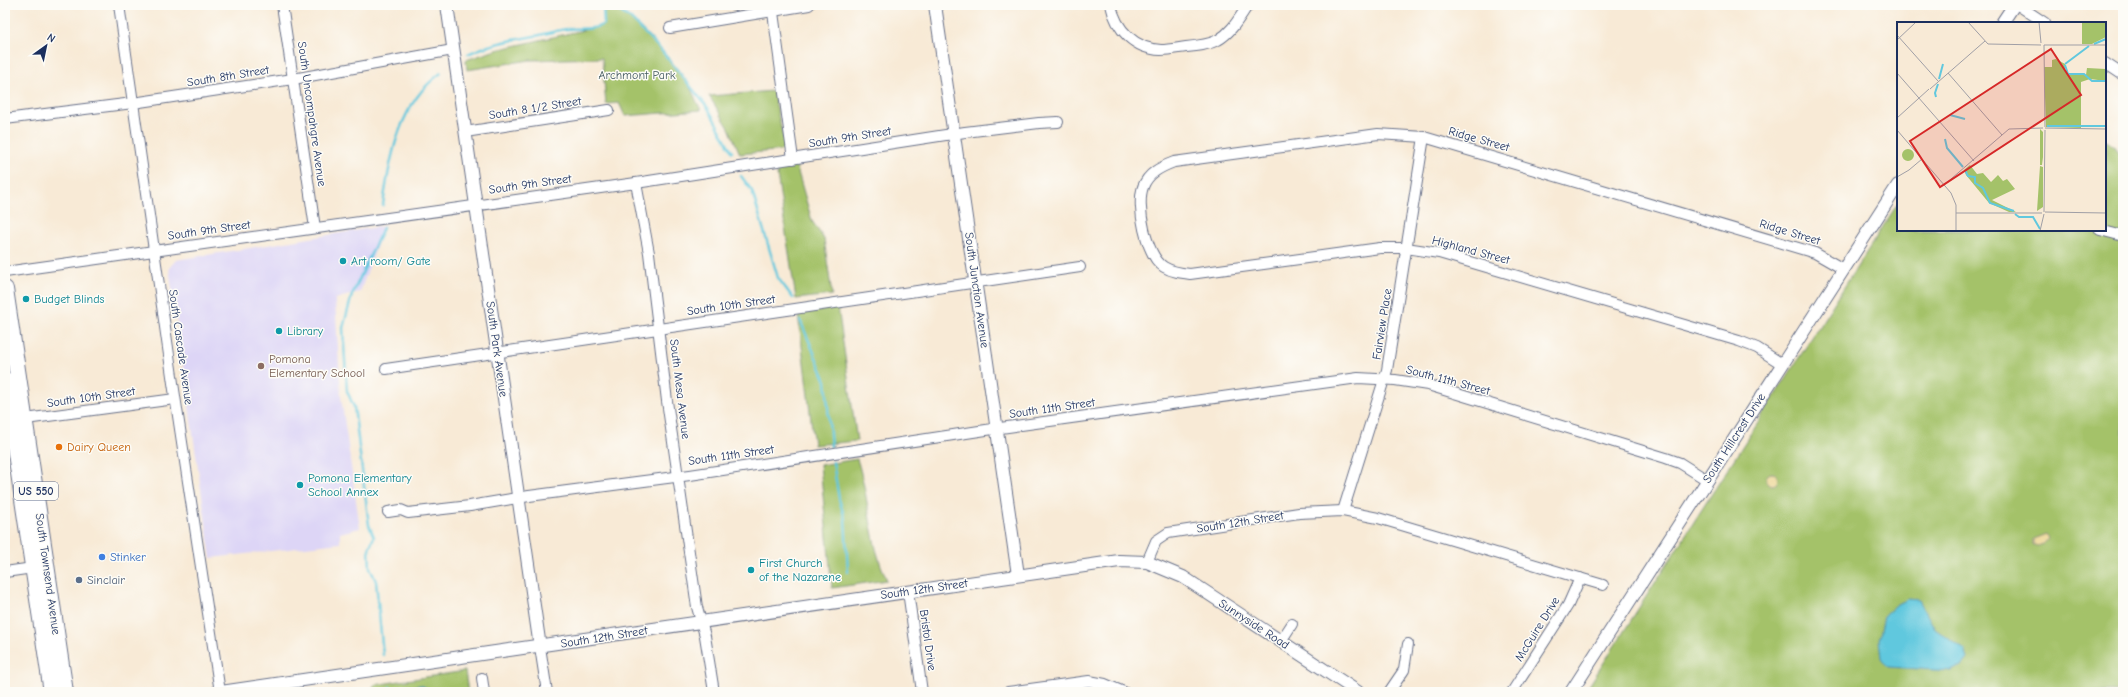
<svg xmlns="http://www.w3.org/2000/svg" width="2128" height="697" font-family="'Comic Neue',sans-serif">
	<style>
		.built { fill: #ddd5f6 }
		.green { fill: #a4c269; stroke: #607864 }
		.sand { fill: #eeda9e; stroke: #84847e }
		.water { fill: #61c8de; stroke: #3e7c9e }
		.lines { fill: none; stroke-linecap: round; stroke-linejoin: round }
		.stream { stroke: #61c8de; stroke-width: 2.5 }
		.minor-casing { stroke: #687088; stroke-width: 12 }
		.tertiary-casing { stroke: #687088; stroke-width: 14 }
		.trunk-casing { stroke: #687088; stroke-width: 18 }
		.minor { stroke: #fff; stroke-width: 10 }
		.tertiary { stroke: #fff; stroke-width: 12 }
		.trunk { stroke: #fff; stroke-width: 16 }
		.culture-dot { fill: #0f9aa8; stroke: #fdfcf7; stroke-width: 1.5 }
		.education-dot { fill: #8d6e63; stroke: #fdfcf7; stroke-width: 1.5 }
		.food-dot { fill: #e8710a; stroke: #fdfcf7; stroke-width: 1.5 }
		.shop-dot { fill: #3f7fe0; stroke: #fdfcf7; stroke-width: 1.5 }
		.service-dot { fill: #5c6f8a; stroke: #fdfcf7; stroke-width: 1.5 }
		.labels { text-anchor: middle; stroke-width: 3; stroke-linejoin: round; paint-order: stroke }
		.shield { fill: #fdfcf7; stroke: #5f6c8c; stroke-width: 1 }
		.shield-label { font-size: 11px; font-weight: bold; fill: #1b2f5e }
		.park-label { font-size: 12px; fill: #445b61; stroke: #fdfcf7 }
		.street-label { font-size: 12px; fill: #1b2f5e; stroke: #fdfcf7 }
		.culture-label { font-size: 12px; fill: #0d838f; stroke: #fdfcf7; text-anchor: start }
		.education-label { font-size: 12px; fill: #785e54; stroke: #fdfcf7; text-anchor: start }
		.food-label { font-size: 12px; fill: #c56008; stroke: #fdfcf7; text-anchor: start }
		.shop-label { font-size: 12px; fill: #366cbe; stroke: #fdfcf7; text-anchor: start }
		.service-label { font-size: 12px; fill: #4e5e75; stroke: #fdfcf7; text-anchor: start }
		.inset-river { fill: none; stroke: #61c8de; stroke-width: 2 }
		.inset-road { fill: none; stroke: #a09fa6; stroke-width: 1 }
		.view { fill: #d62828; fill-opacity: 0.15; stroke: #d62828; stroke-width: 2 }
		.inset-edge { fill: none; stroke: #1b2f5e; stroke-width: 2 }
	</style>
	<rect width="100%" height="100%" fill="#fdfcf7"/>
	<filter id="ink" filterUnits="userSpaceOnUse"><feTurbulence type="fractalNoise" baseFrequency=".025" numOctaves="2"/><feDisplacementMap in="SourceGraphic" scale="8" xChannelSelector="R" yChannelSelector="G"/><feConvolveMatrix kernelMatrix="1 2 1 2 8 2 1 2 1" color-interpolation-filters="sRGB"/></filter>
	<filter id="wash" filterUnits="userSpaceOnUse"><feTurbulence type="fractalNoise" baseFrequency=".012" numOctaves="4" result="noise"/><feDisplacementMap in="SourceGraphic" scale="16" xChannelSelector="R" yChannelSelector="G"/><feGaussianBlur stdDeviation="0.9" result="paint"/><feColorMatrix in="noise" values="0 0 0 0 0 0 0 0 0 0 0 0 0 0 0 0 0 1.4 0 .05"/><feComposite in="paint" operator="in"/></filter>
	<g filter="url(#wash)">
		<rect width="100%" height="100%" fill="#f8ead6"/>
		<path class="built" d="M384 226 360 292 335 299 341 397 360 528 340 533V543L211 558 169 268 176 260Z"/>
		<g class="green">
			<path d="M603 5C626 5 672 61 686 80 692 90 696 101 701 110L625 116 619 103 606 104 602 58 530 60 467 70 466 60 496 50 597 27 604 24Z"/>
			<path d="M773 91 786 150 740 154 729 128 709 96Z"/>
			<path d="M2105 140 2114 146 2123 163V692H1585L1898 203V230H2105Z"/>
			<path d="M796 165 812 221 824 239 832 295 796 299 776 168Z"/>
			<path d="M838 307 857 441 814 445 798 314Z"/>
			<path d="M857 459C870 499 869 542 887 580L832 588 820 465Z"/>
			<path d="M465 671 468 692H372L374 685Z"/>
		</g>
		<g class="sand">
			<circle cx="1772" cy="479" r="6"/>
			<path d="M2046 534 2049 538C2045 543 2040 547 2033 546V539Z"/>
		</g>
		<g class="water">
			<path d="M1908 599 1919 600 1935 629 1965 650 1968 659 1963 665 1951 671 1888 667 1881 658 1879 640 1884 616 1896 605Z"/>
			<path d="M421 685 434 692H402L404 689Z"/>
		</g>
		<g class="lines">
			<g class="stream">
				<path d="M611 5 631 19 661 50 708 108 732 152"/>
				<path d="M468 54C491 43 515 40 540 35 549 33 558 30 567 29 581 28 591 31 604 24L603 5"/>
				<path d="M741 176 752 191 778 278 793 298"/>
				<path d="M383 205C390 157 399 103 441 73"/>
				<path d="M383 228 352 295 343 328 347 391 354 407 369 525 374 537 369 549 370 568 376 581 383 655"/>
				<path d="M800 320 826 381 831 447"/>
				<path d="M833 462 839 499 845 519 848 572"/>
				<path d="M390 687 391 692"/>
			</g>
		</g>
	</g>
	<g filter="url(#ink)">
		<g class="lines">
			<g class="minor-casing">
				<g id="minor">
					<path d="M119 5 173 383 220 692"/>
					<path d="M282 5 315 228"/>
					<path d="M772 5 793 159"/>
					<path d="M1111 5C1116 30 1135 49 1161 50 1169 50 1178 48 1186 47 1197 46 1208 45 1218 40 1232 32 1239 18 1248 5"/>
					<path d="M2018 5 2045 23"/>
					<path d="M670 28 809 5"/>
					<path d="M2105 63 2123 75"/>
					<path d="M5 119 133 103 293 79 453 50"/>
					<path d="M465 132 609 110"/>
					<path d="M636 183 649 253 667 401 697 607 705 636 714 692"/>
					<path d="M2100 230 2123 236"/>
					<path d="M5 272 636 183 965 132 1039 123 1058 122"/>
					<path d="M1782 364 1757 348 1739 341 1439 253 1406 248H1380L1190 274C1181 273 1172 272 1164 267 1146 256 1136 205 1143 187 1148 173 1161 167 1174 162L1378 134 1424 137 1815 253 1843 269"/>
					<path d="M386 369 1080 267"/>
					<path d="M18 420 175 399"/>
					<path d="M1343 511 1387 370 1424 137"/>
					<path d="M388 512 401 510 408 513 470 506 529 496 690 475 986 430 1358 378 1395 380 1428 385 1666 458 1680 463 1707 480"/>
					<path d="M1147 562 1156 541 1168 533 1299 513 1343 511 1378 518 1603 585"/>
					<path d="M5 572 33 568"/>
					<path d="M908 591 922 692"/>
					<path d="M1281 641 1292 624"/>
					<path d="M540 647 547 692"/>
					<path d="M482 678 484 692"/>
					<path d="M1008 692 1089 681 1105 684 1124 692"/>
					<path d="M1389 692 1404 670 1408 644"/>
					<path d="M1512 692 1568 605 1580 578"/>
				</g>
			</g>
			<g class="tertiary-casing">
				<g id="tertiary">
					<path d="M447 5 540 647"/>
					<path d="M935 5 1018 575"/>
					<path d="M2002 23 2014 5"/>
					<path d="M221 692 1119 561 1147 562 1183 577 1358 692"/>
					<path d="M1571 692 1898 185"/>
				</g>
			</g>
			<g class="trunk-casing">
				<g id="trunk">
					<path d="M5 289 65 692"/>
					<path d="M5 380 52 692"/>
				</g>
			</g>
			<use href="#minor" class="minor"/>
			<use href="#tertiary" class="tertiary"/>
			<use href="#trunk" class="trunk"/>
		</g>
	</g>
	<g class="culture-dot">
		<circle cx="343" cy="261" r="4"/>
		<circle cx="26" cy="299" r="4"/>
		<circle cx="279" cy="331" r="4"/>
		<circle cx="300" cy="485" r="4"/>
		<circle cx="751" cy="570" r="4"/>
	</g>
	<circle class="education-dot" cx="261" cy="366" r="4"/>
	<circle class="food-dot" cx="59" cy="447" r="4"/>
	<circle class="shop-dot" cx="102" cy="557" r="4"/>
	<circle class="service-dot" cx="79" cy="580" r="4"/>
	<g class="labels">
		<rect class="shield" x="14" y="482" width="44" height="18" rx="3"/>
		<g class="shield-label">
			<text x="36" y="495">US 550</text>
		</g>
		<g class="park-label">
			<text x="637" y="79">Archmont Park</text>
		</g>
		<g class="street-label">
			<text transform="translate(228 76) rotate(-9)" y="4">South 8th Street</text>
			<text transform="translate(535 108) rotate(-9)" y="4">South 8 1/2 Street</text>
			<text transform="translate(312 114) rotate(82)" y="4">South Uncompahgre Avenue</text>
			<text transform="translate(850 137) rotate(-9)" y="4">South 9th Street</text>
			<text transform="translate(1479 139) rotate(16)" y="4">Ridge Street</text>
			<text transform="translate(530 184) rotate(-8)" y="4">South 9th Street</text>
			<text transform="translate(209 230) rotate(-8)" y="4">South 9th Street</text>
			<text transform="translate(1790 232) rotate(17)" y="4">Ridge Street</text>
			<text transform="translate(1471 250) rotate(15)" y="4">Highland Street</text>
			<text transform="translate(977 290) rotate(82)" y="4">South Junction Avenue</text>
			<text transform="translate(731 305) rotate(-8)" y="4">South 10th Street</text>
			<text transform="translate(1382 324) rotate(-81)" y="4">Fairview Place</text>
			<text transform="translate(181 347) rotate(82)" y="4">South Cascade Avenue</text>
			<text transform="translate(497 349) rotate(82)" y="4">South Park Avenue</text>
			<text transform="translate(1448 380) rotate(15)" y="4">South 11th Street</text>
			<text transform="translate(680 389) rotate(83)" y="4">South Mesa Avenue</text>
			<text transform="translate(91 397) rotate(-8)" y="4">South 10th Street</text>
			<text transform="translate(1052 408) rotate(-8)" y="4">South 11th Street</text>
			<text transform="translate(1734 438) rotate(-57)" y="4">South Hillcrest Drive</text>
			<text transform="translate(731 455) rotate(-8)" y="4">South 11th Street</text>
			<text transform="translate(1240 522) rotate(-9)" y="4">South 12th Street</text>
			<text transform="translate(48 574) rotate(82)" y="4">South Townsend Avenue</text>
			<text transform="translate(924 589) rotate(-8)" y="4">South 12th Street</text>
			<text transform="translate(1254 624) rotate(33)" y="4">Sunnyside Road</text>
			<text transform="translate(1537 629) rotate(-58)" y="4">McGuire Drive</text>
			<text transform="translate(604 637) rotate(-9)" y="4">South 12th Street</text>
			<text transform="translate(928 640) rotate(82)" y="4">Bristol Drive</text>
		</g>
		<g class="culture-label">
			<text x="351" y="265">Art room/ Gate</text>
			<text x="34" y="303">Budget Blinds</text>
			<text x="287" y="335">Library</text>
			<text x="308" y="482">Pomona Elementary<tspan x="308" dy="14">School Annex</tspan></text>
			<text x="759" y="567">First Church<tspan x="759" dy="14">of the Nazarene</tspan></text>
		</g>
		<g class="education-label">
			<text x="269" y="363">Pomona<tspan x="269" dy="14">Elementary School</tspan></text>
		</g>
		<g class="food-label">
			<text x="67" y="451">Dairy Queen</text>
		</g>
		<g class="shop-label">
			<text x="110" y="561">Stinker</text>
		</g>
		<g class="service-label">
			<text x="87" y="584">Sinclair</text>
		</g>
	</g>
	<g transform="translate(1897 22)">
		<rect width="209" height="209" fill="#f8ead6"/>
		<path d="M185 0H209V15L195 22H185ZM159 37 168 42V49L173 53H189L190 46 209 47V59L193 57 184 60V106L149 105 147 45H155V38ZM143 107 146 110V135L145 143H143ZM5 133a6 6 0 1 1 12 0a6 6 0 1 1-12 0ZM73 143 80 152 86 151 94 160 101 153 106 159 110 157 118 167 95 178 119 190H112L92 181 69 153 67 148ZM143 144 146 145V185L140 189Z" fill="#a4c269"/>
		<path class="inset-river" d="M197 22 209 17M168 42 192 24M168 43 171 52H187L195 59H209M42 57 46 42M39 75 38 71 41 62M53 93 68 97M150 104H208M48 117 50 126 66 145M68 148 71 154 78 155V161L86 166 93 181 117 189M118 192 122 195H136L143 207"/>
		<path class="inset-road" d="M71 0 91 22 144 23M142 0 144 21M0 13 41 59M0 18 19 0M147 23 148 105M147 23H209M0 51 77 139M51 51 105 113M33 67 88 19M0 96 32 67M148 106 209 107M0 108 54 171 59 183V209M0 155 12 148 25 137M47 163 112 107 146 106M147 190 148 108M148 190 209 191M59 191H145M143 209 147 192"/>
		<path class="view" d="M154 27 184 73 43 165 13 119Z"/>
		<rect width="209" height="209" class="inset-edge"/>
	</g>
	<rect width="2128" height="697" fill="none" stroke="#fdfcf7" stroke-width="20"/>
	<g transform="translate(46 46) rotate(33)" stroke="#fdfcf7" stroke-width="3" paint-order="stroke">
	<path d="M0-3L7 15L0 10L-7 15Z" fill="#1b2f5e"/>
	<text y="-6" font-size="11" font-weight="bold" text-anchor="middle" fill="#1b2f5e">N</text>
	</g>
</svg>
